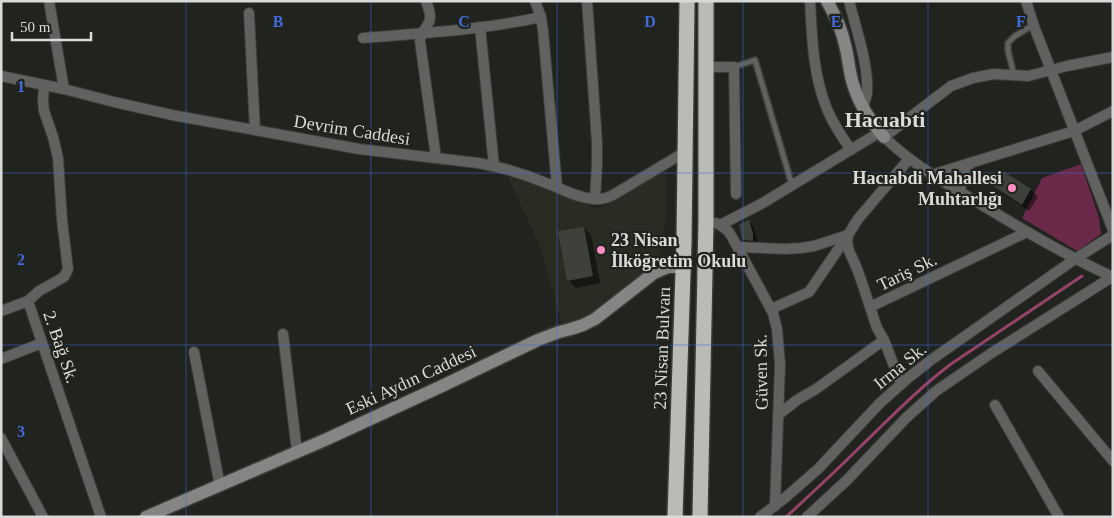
<svg xmlns="http://www.w3.org/2000/svg" width="1114" height="518" font-family="'Times New Roman',serif">
	<style>
		.built { fill: #282c22 }
		.green { fill: #6a2948 }
		.shadow { fill: #0007 }
		.lines { fill: none; stroke-linecap: round; stroke-linejoin: round }
		.stream { stroke: #954369; stroke-width: 3 }
		.building { fill: #3e403c }
		.lane-casing { stroke: #3b3d39; stroke-width: 8 }
		.street-casing { stroke: #3b3d39; stroke-width: 12 }
		.secondary-casing { stroke: #3b3d39; stroke-width: 15 }
		.highway-casing { stroke: #3b3d39; stroke-width: 18 }
		.lane { stroke: #616260; stroke-width: 5 }
		.street { stroke: #616260; stroke-width: 10 }
		.secondary { stroke: #858683; stroke-width: 12 }
		.highway { stroke: #b9bbb6; stroke-width: 15 }
		.grid { fill: none; stroke: #436ad8; stroke-width: 1; stroke-opacity: 0.55 }
		.poi-dot { fill: #fd8ebf; stroke: #21231f; stroke-width: 2 }
		.labels { text-anchor: middle; stroke-width: 4.5; stroke-linejoin: round; paint-order: stroke }
		.street-label { font-size: 18px; fill: #dadbd9; stroke: #21231f }
		.poi-label { font-size: 18px; font-weight: bold; fill: #dadbd9; stroke: #21231f; text-anchor: end }
		.district-label { font-size: 22px; font-weight: bold; fill: #dadbd9; stroke: #21231f }
		.grid-label { font-size: 16px; text-anchor: middle; font-weight: bold; fill: #436ad8; stroke: #21231f; stroke-width: 4.5; stroke-linejoin: round; paint-order: stroke }
	</style>
	<rect width="100%" height="100%" fill="#21231f"/>
	<path class="built" d="M666 169V219L660 256 658 262 652 268 587 317 563 327 539 244 510 182 509 173 598 209Z"/>
	<path class="green" d="M1081 164 1099 218 1101 234 1077 251 1022 218 1042 178Z"/>
	<g class="shadow">
		<path d="M1003 173 1031 190 1038 197 1029 211 1002 193 994 186Z"/>
		<path d="M749 221 753 226 757 239V245L748 244 743 240Z"/>
		<path d="M584 228 591 235 600 283 576 288 568 280Z"/>
	</g>
	<g class="lines">
		<path class="stream" d="M786 517C811 494 836 471 861 446 890 418 918 389 951 364L1082 276"/>
	</g>
	<g class="building">
		<path d="M1003 171 1031 189 1022 205 993 186Z"/>
		<path d="M749 220 753 233V241L742 240 739 224Z"/>
		<path d="M584 227 593 276 567 281 558 231Z"/>
	</g>
	<g class="lines">
		<g class="lane-casing">
			<g id="lane">
				<path d="M734 67 755 60 792 185"/>
				<path d="M1014 75 1008 51V43L1015 36 1033 25"/>
			</g>
		</g>
		<g class="street-casing">
			<g id="street">
				<path d="M49 1 64 89"/>
				<path d="M426 1C428 7 432 16 429 22 426 30 420 32 420 41L436 158"/>
				<path d="M535 1 541 17 543 31 557 187"/>
				<path d="M587 1 597 142V164L595 199"/>
				<path d="M810 1C812 38 813 75 827 109 833 124 842 137 851 150"/>
				<path d="M849 1C856 28 869 66 867 93 866 98 864 103 863 108"/>
				<path d="M1026 1 1035 29 1113 230"/>
				<path d="M249 13 255 130"/>
				<path d="M480 27 494 166"/>
				<path d="M363 38C423 33 482 30 541 17"/>
				<path d="M1113 57 1067 66 1028 76 994 74 983 76 973 78 951 86 884 137C913 165 947 184 982 205 1025 231 1067 256 1113 277"/>
				<path d="M706 67H734L736 194"/>
				<path d="M1 76 64 89 114 102 172 115 359 149 478 163C502 167 524 174 546 183 562 189 578 198 594 199 602 200 607 198 613 195L685 152"/>
				<path d="M44 85 43 101 44 111 53 137 58 158 62 220 68 269 64 277 39 291 28 301 101 517"/>
				<path d="M931 175 1074 131 1113 111"/>
				<path d="M959 191 970 163"/>
				<path d="M716 223 720 225 761 204 880 132"/>
				<path d="M720 225 728 231 732 237 773 313 777 329 780 364 775 506"/>
				<path d="M848 235C845 249 853 257 857 269 862 282 866 295 870 307"/>
				<path d="M738 247 785 249 801 248 814 246 848 235 858 219 909 159"/>
				<path d="M771 309 809 292 848 235"/>
				<path d="M1 311 28 301"/>
				<path d="M283 334 297 452"/>
				<path d="M884 340 901 384"/>
				<path d="M194 352 220 486"/>
				<path d="M1 359 42 343"/>
				<path d="M1038 371 1113 461"/>
				<path d="M995 405 1059 517"/>
				<path d="M778 415 797 400 816 389 884 340 877 328 870 307 1027 232"/>
				<path d="M1 438 43 517"/>
				<path d="M760 517 786 497 818 469 880 403 908 378 931 360 1075 259 1113 235"/>
				<path d="M807 517 847 480 906 418 936 391 990 354 1112 277"/>
			</g>
		</g>
		<g class="secondary-casing">
			<g id="secondary">
				<path d="M827 1C835 15 842 29 845 45 849 59 849 74 854 87 860 106 871 122 884 137"/>
				<path d="M146 517 327 439 442 386 538 340 559 332 571 329 583 325 595 319 654 273 668 267H684"/>
			</g>
		</g>
		<g class="highway-casing">
			<g id="highway">
				<path d="M675 517 684 242 687 1"/>
				<path d="M700 517 706 221V1"/>
			</g>
		</g>
		<use href="#lane" class="lane"/>
		<use href="#street" class="street"/>
		<use href="#secondary" class="secondary"/>
		<use href="#highway" class="highway"/>
	</g>
	<path class="grid" d="M186 1V517M371 1V517M557 1V517M743 1V517M928 1V517M1 173H1113M1 345H1113"/>
	<g class="poi-dot">
		<circle cx="1012" cy="188" r="5"/>
		<circle cx="601" cy="250" r="5"/>
	</g>
	<g class="labels">
		<g class="street-label">
			<text transform="translate(352 130) rotate(9)" y="6">Devrim Caddesi</text>
			<text transform="translate(907 272) rotate(-26)" y="6">Tariş Sk.</text>
			<text transform="translate(61 347) rotate(71)" y="6">2. Bağ Sk.</text>
			<text transform="translate(662 348) rotate(-88)" y="6">23 Nisan Bulvarı</text>
			<text transform="translate(900 366) rotate(-39)" y="6">Irma Sk.</text>
			<text transform="translate(761 372) rotate(-91)" y="6">Güven Sk.</text>
			<text transform="translate(411 380) rotate(-25)" y="6">Eski Aydın Caddesi</text>
		</g>
		<g class="poi-label">
			<text x="1002" y="184">Hacıabdi Mahallesi<tspan x="1002" dy="21">Muhtarlığı</tspan></text>
			<text x="611" y="246" text-anchor="start">23 Nisan<tspan x="611" dy="21">İlköğretim Okulu</tspan></text>
		</g>
		<g class="district-label">
			<text x="885" y="127">Hacıabti</text>
		</g>
	</g>
	<g class="grid-label">
		<text x="278" y="27">B</text>
		<text x="464" y="27">C</text>
		<text x="650" y="27">D</text>
		<text x="836" y="27">E</text>
		<text x="1021" y="27">F</text>
		<text x="21" y="92">1</text>
		<text x="21" y="265">2</text>
		<text x="21" y="437">3</text>
	</g>
	<rect width="1114" height="518" fill="none" stroke="#dadbd9" stroke-width="5"/>
	<path d="M12 32v8h79v-8" fill="none" stroke="#dadbd9" stroke-width="2.5"/>
	<text x="20" y="32" font-size="15" fill="#dadbd9" stroke="#21231f" stroke-width="4" paint-order="stroke">50 m</text>
</svg>
